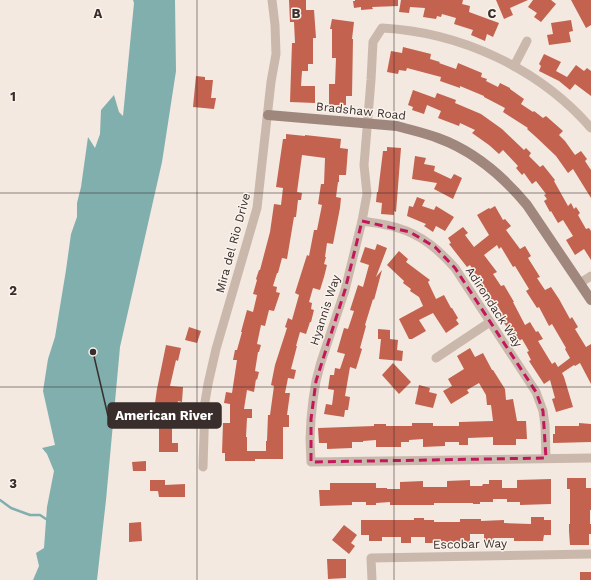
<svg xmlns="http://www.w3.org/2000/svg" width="591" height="580" font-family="'Work Sans',sans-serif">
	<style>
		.water { fill: #80afae }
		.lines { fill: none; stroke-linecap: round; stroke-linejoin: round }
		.stream { stroke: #80afae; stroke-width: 2.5 }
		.building { fill: #c3624f; fill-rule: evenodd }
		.street { stroke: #cbb8ac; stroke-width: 9 }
		.secondary { stroke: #9f877d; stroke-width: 10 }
		.marked { fill: none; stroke: #c2185b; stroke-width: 3; stroke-dasharray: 8 5; stroke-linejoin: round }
		.grid { fill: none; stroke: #392e2b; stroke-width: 1; stroke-opacity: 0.55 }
		.labels { text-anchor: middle; stroke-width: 3; stroke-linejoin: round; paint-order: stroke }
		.street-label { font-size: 12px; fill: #392e2b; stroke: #faf3ed }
		.grid-label { font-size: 13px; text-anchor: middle; font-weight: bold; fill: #392e2b; stroke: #faf3ed; stroke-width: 3; stroke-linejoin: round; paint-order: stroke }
		.leader { fill: none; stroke: #392e2b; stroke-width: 1.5 }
		.callout-dot { fill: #392e2b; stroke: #faf3ed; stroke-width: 1.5 }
		.callout { fill: #392e2b; stroke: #392e2b; stroke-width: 1.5 }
		.callout-label { font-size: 13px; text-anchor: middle; font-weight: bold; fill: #fff }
	</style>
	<rect width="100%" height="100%" fill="#f3e9e0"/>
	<path class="water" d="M133 0H175L176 71 162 162 120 347 106 500 97 580H33L39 566 36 553 44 548 47 507 54 471 47 454 42 448 55 445 43 391 48 359 55 337 66 270 71 234 77 217V203L81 187 88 137 95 148 100 134 101 110 114 95 119 112 123 116 134 3Z"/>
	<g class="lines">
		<path class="stream" d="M0 500 11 508 30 515H40L46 519"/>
	</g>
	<g class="building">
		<path d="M289 0H306V10H314L316 38H313V64H308V71H302L301 86H315V103L290 102 292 43H295L294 22H290Z"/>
		<path d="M355 0H398V6L372 7 373 9 361 10V7L354 8 353 1H355Z"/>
		<path d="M401 0H463L462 4 470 6 469 12 499 23 493 37 487 34 485 41 471 35 473 30 454 24 456 18 442 14 441 17 437 16 436 19 423 17 425 8 410 7 409 13 399 12Z"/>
		<path d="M496 0H528L510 8 513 15 504 19Z"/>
		<path d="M533 0H551L556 4 541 22 534 17 537 13 528 7Z"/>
		<path d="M571 0H591V25L586 28Z"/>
		<path d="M332 19 354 22 352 39H353L352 96H346V105H329V84H335L336 58H332V29H330Z"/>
		<path d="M571 20 573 31 569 32 571 42 549 45 547 35 553 34 551 23Z"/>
		<path d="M403 47 431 54 430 59 440 62 439 63 456 69 458 63 482 73 481 77 487 79 486 81 498 87 500 83 510 88V89L524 99 521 104 533 112 534 111 543 118 546 116 563 131 559 135 565 141 575 155 581 151 587 159 585 161 591 170V198L573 169 568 173 556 156 536 137 527 129 528 128 503 112 505 108 484 97V96L460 86V88L440 81 441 77 407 68 406 71 399 70 398 74 387 72 391 51 402 53Z"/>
		<path d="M544 54 561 62 556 71 567 77 576 65 584 71 587 68 591 71V96L575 84 570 90 559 81 539 71 541 66 539 64Z"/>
		<path d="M196 76 205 77V80H213L211 98H216L214 109 193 107Z"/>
		<path d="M413 90 435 98 437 93 456 100 455 103 481 114 502 129 524 150 526 148 531 153 529 156 540 167 543 165 555 180 554 181 568 206 571 203 574 209 576 207 580 213 578 215 586 229 589 228 591 231V260L584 249 575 255 566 240 573 236 563 220 558 223 551 211 550 212 544 201 547 199 544 195 546 194 536 181 532 184 524 173 522 175 516 168 518 166 503 150 499 154 489 145 472 133 475 130 460 123 459 126 438 118 441 111 427 105 424 114 412 110 413 107 408 105Z"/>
		<path d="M286 134 305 136V135L341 139 340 148 348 149 346 175H339V182H338L336 197 341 198 340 208 333 244 327 243 325 257H326L324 264 327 265 324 277 320 290 313 288 309 302 312 303 311 309 314 310 311 322H310L306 334 300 332 296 346H297L291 369 296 370 294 379 288 378 285 393H290L287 415H289V427H283V459H255V461H225V453H222L223 423H230V404L224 403 226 392 232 393 237 360H233L235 350H237L242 332H241L247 310 253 312 257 295 253 294 257 280 256 279 259 270H260L270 232 274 204 281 205 283 188 276 187 283 139H286ZM302 155 325 158 324 184H321L318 204 322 205 317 230H314L309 256 307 255 295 293 299 295 292 320 288 318 285 327 287 328 275 365 271 385 274 386 270 415H268L267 441H266V451H247V437H246L247 418H252V409H244L247 390 254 392 256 379 257 380 259 372 255 371 258 352H259L261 345 257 344 261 325 265 326 269 310 274 311 280 293 276 292 277 287 273 286 277 273H278L282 258 287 259 294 217H296L298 200H301L302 193 297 192Z"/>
		<path d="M387 147 401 148 396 212 394 211V215L381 214 382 203 376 202 377 192H378L383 151H387Z"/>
		<path d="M415 156 426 158 424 164 435 166 434 171 451 179 454 174 462 178 453 199 434 189 437 183 412 179Z"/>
		<path d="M417 197 425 200 422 206 434 210 436 206 454 217 445 231 436 226 433 232 424 226 426 224 407 216 409 206 413 207Z"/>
		<path d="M495 206 503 220 505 219 511 226 506 230 520 249 525 246 531 256 528 258 540 277 537 278 545 290 551 287 559 299 570 319 572 317 578 327 575 329 586 347 591 344V384L580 363 575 366 574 365 562 373 564 377 573 407 556 412 552 399 555 398 550 380 544 384 529 361 531 360 527 352 529 351 522 339 516 343 503 321 505 320 501 314 502 313 495 301 491 303 484 292 483 293 478 285 481 283 470 265 467 267 449 244 451 243 448 238 463 227 468 233 465 235 474 247 489 235 477 215 489 208 490 209ZM497 245 499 249 501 247 513 267 515 266 529 289 526 291 537 308 539 307 549 326 552 324 566 348 565 349 570 358 558 367 555 362 552 364 538 341 543 339 538 331 536 332 530 322 525 325 513 302H514L504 285 501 286 493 274 497 272 484 255Z"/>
		<path d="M377 244 387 248 376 277 382 270 374 300 373 299 365 325 366 326 360 348 362 349 356 369 350 367 345 396 350 397 348 410H345L344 417 324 414 326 404 332 405 334 390 328 389 330 375H334L335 368 340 369 345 354 337 352 344 328 348 329 354 311 350 310 358 285 363 287 369 265 360 262 365 247 375 250Z"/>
		<path d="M399 251 408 259 406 262 430 280 428 282 436 299 444 295 451 308H452L458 318 456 320 459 324 446 333 433 313 419 320 426 331 412 339H409L399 319 423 306 419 297 410 291 411 289 403 283 404 281 387 265Z"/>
		<path d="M189 327 201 331 197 343 185 340Z"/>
		<path d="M378 329 390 330V339L398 340 397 350 403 351 402 361 379 359 381 339H378Z"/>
		<path d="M166 345 181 348 178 361 176 360 170 386 183 387 182 402 178 401 176 418 172 417V443H178V452H159V428H164L166 408 160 407V404L155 403 157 389Z"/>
		<path d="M470 348 475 357 483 353 492 370H493L505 389 506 400 513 399 517 421H526L527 439H516V445H493V437L468 438V445H459V442H445V446L423 447V439L409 440V442H401V447H376V440L363 441V442H352V448L327 449V443H319L318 428 374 426V424H386V426H412V423H433V426H459V422L493 421 491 405H487L486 395 479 383 467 390 469 393 451 404 443 391 452 386 448 379 464 369 457 356Z"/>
		<path d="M393 363 411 382 399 394 382 375Z"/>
		<path d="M419 385 430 388 429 392 437 394 433 408 415 404Z"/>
		<path d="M579 423 591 424V442L553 443V434H555V426H579Z"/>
		<path d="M146 461V471H133L132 462Z"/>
		<path d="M567 478H586V488H591V510H590V524H591V534H589V545H570L569 531V524H570V489H567Z"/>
		<path d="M551 479V504L520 505V502H507V499H493V502H480V504H473V503H434V505H390V502L376 503V505H366V502H352V505L320 506 319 490H330V483H376V488H387V489H400V482L423 481V487H447V481L470 480V486H482L483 484H489V480H502V488H517V480Z"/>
		<path d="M150 480H165V485L185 484V497H159L158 491H150Z"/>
		<path d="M531 517H544V520H551V535H544L543 541H514V538H494V542H484V534H470V542L438 543H425V537H411V543H401V537H382V541H369V535H361V520H414V518H424V520H434V522H460V519H481V521L504 520V523L531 524Z"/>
		<path d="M141 522 142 541 129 542V523Z"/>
		<path d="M344 525 357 535 351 543 355 546 349 554 332 540Z"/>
		<path d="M327 559H346V578L328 579Z"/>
		<rect x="580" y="572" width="11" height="8"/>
	</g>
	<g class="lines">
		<g class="street">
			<path d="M514 66 527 41"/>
			<path d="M591 128C539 68 460 32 382 28L373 42 371 80 364 165 367 194 362 221 345 290 321 362 316 381 313 400 311 419 310 439 311 462 591 458"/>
			<path d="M362 221C374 223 386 224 398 228 422 235 439 250 455 268L536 392 543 411 545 425 546 458"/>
			<path d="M580 283 591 276"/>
			<path d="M436 358 490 322"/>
			<path d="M203 467 205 402 208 384 216 349 257 208 271 82 276 54 275 25 272 0"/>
			<path d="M372 580 371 558 591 554"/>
		</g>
		<path class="secondary" d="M268 115 397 126C411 130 425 133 438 138 474 151 503 176 527 205L591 300"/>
	</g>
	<path class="marked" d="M362 221 410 232 435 247 455 268 536 392 543 411 546 458 311 462V419L316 381 345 290Z"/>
	<path class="grid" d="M197 0V580M394 0V580M0 193H591M0 387H591"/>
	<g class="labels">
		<g class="street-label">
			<text transform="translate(361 111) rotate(6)" y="4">Bradshaw Road</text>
			<text transform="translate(233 243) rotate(-75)" y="4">Mira del Rio Drive</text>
			<text transform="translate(494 307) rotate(57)" y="4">Adirondack Way</text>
			<text transform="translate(325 310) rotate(-72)" y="4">Hyannis Way</text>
			<text transform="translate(470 544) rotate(-1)" y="4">Escobar Way</text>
		</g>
	</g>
	<g class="grid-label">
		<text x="98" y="18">A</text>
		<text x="296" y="18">B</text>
		<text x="492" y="18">C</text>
		<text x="13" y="101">1</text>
		<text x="13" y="295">2</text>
		<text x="13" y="488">3</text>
	</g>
	<path class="leader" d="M93 352L108 416"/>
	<circle class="callout-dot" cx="93" cy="352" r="4"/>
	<rect class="callout" x="108" y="403" width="113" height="25" rx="4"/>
	<g class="callout-label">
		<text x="164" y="420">American River</text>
	</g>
</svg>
